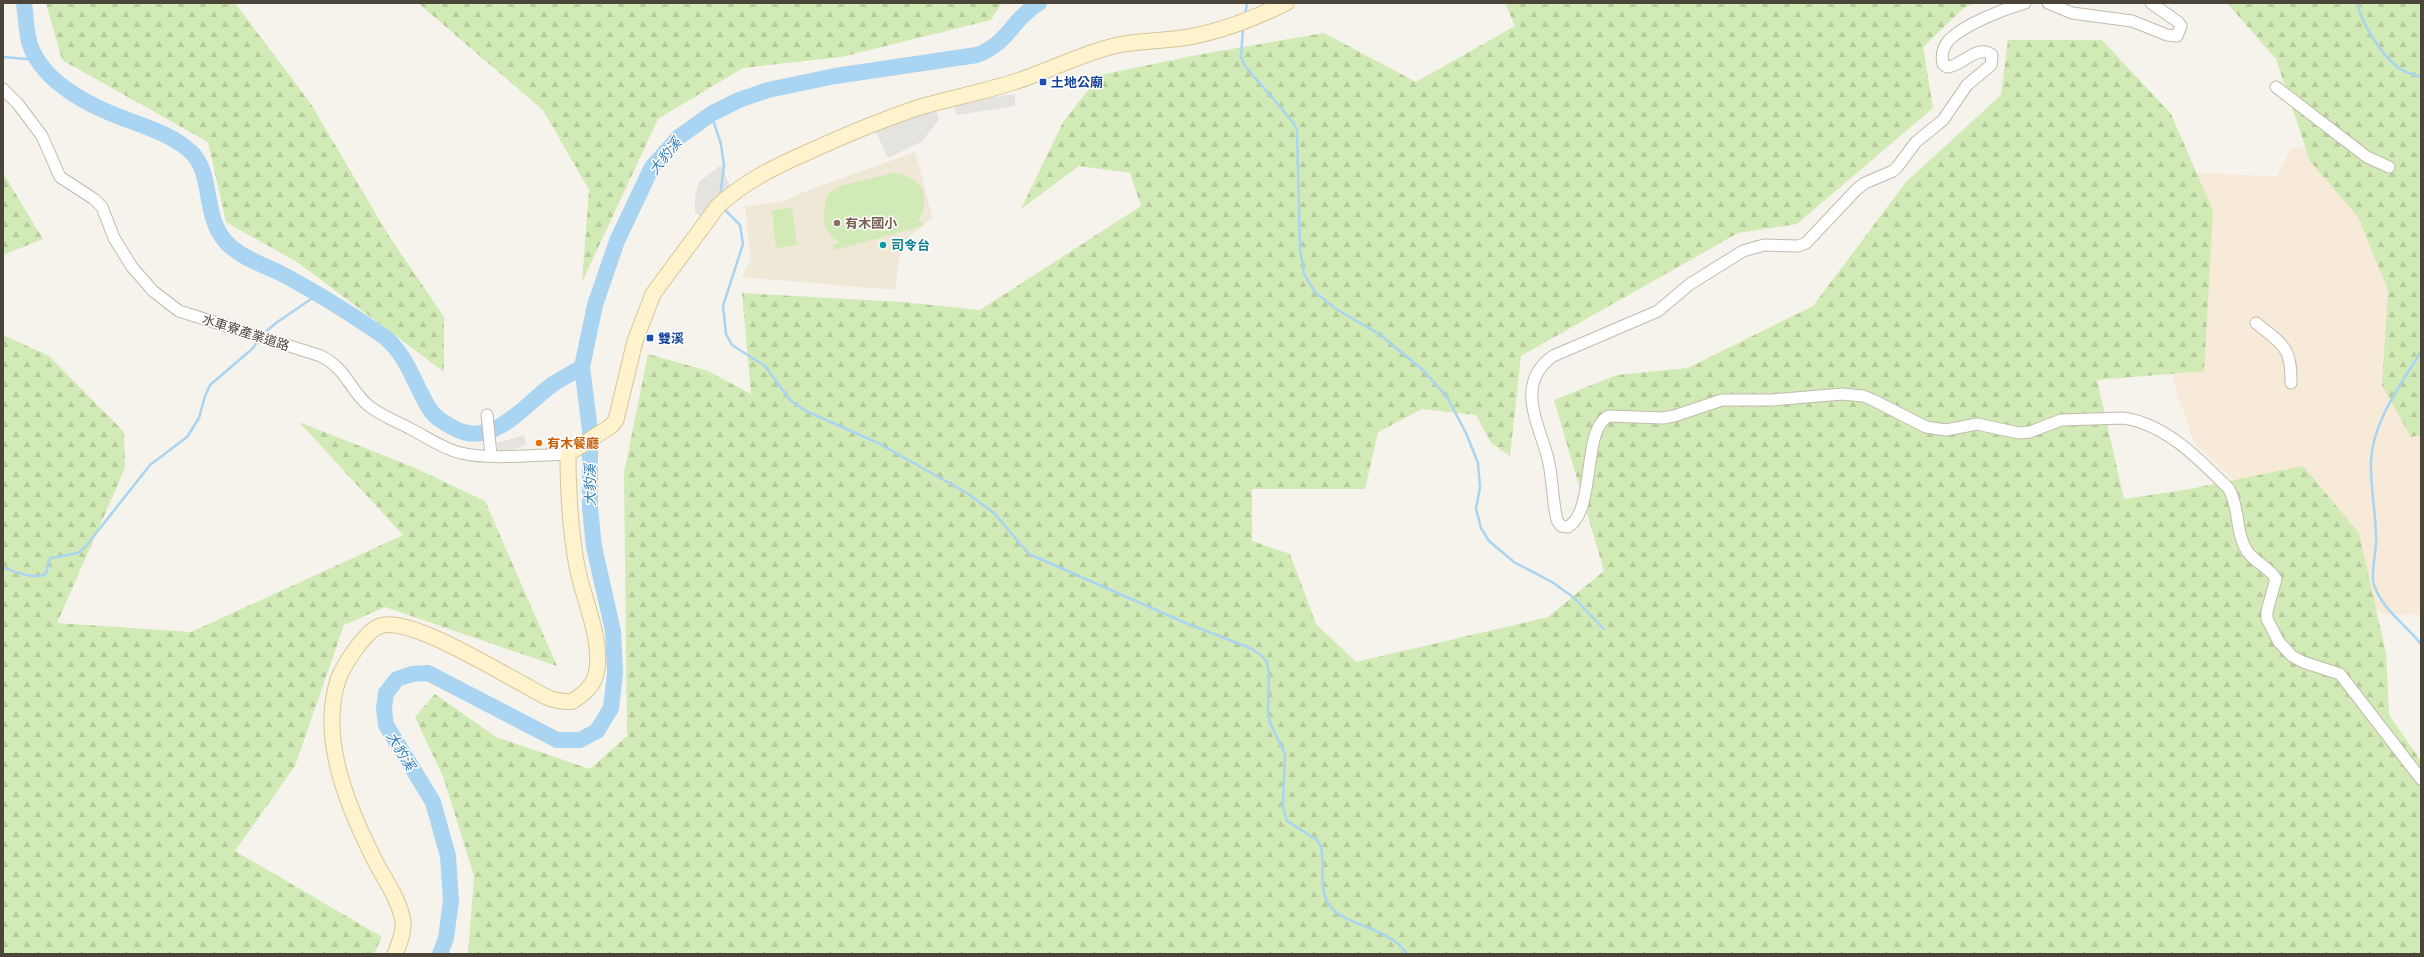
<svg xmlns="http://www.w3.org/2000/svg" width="2424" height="957" font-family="Raleway,'Noto Sans TC',sans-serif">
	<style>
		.commercial { fill: #f7ead8 }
		.education { fill: #efe8d6 }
		.green { fill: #d2eab5 }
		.forest { fill: url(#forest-firs) }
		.parking { fill: #e5e3e0 }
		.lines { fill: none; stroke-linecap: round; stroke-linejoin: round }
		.stream { stroke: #a9d4f2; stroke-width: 2.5 }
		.river { stroke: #a9d4f2; stroke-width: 16 }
		.street-casing { stroke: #c2bbae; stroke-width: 13 }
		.secondary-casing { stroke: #d6c79b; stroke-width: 17 }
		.street { stroke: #fff; stroke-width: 11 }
		.secondary { stroke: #fff3cd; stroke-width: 15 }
		.transit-dot { fill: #1a4fb4; stroke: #fff; stroke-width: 1.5 }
		.education-dot { fill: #8d6e63; stroke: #fff; stroke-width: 1.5 }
		.culture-dot { fill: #0f9aa8; stroke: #fff; stroke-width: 1.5 }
		.food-dot { fill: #e8710a; stroke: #fff; stroke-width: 1.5 }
		.labels { text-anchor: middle; stroke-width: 3; stroke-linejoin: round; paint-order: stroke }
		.transit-label { font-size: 13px; font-weight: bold; fill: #164399; stroke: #fff; text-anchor: start }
		.education-label { font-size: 13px; font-weight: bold; fill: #785e54; stroke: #fff; text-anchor: start }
		.culture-label { font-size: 13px; font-weight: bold; fill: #0d838f; stroke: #fff; text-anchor: start }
		.street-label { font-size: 13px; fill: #4b4439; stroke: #fff }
		.food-label { font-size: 13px; font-weight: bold; fill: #c56008; stroke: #fff; text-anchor: start }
		.water-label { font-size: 14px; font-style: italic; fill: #2e7ab2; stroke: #fff }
	</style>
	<defs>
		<pattern id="forest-firs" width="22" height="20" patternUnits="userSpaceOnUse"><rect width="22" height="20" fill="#d2eab5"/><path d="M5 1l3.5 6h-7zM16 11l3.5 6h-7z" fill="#b6ca9c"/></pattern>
	</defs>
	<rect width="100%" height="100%" fill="#f6f3ec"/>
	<path class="commercial" d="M2292 147 2333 149 2421 292V615L2383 614 2317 578 2241 487 2194 443 2178 396 2150 286 2169 172 2277 176Z"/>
	<path class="education" d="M915 152 933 218 902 242 895 290 742 277 751 260 745 206 783 202 798 194Z"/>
	<g class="green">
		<path d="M893 173C921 176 933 196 918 221H922L923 226 835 250 833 245 840 242C820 231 822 213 828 194L840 186Z"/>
		<path d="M792 208 797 245 776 248 772 210Z"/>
	</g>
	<g class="forest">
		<path d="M46 3H235L311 104 387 233 444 317V372L297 262 226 222 208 142 62 60Z"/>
		<path d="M418 3H1002L991 20 841 57 743 68 658 119 582 282 589 190 543 110Z"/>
		<path d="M1505 3H1977L1965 7 1923 47 1933 108 1797 224 1738 233 1521 356 1510 456 1491 443 1476 415 1422 409 1378 432 1365 489H1252V541L1290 554 1316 624 1356 662 1548 617 1604 571 1554 400 1617 375 1688 368 1813 306 1906 182 2001 95 2008 40H2102L2171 114 2213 211 2204 371 2097 380 2124 499 2190 489 2303 466 2359 533 2386 653 2389 715 2421 761V954H468L474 876 444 779 415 717 435 694 496 737 590 769 627 736 624 473 648 354 708 371 751 394 742 293 902 302 980 310 1141 206 1130 173 1079 166 1021 209 1063 122 1100 75 1197 55 1324 33 1416 82 1515 26Z"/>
		<path d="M2227 3H2421V435L2411 437 2382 385 2388 290 2358 217 2310 161 2276 59Z"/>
		<path d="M3 173 43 239 3 255Z"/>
		<path d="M3 335 49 356 124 432 125 468 57 623 191 632 403 535 299 422 413 467 485 501 557 666 385 607 344 625 295 766 235 851 382 937 374 954H3Z"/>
	</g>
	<g class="parking">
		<path d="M1015 94V106L956 115 954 102Z"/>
		<path d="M936 110 939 120 921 142 888 158 875 130Z"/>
		<path d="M721 165 730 186 716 201 705 219 695 213V196L699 182Z"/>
		<path d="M524 435 526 445 498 454 497 443Z"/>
	</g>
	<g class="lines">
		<g class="stream">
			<path d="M2357 3C2362 24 2385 63 2406 72 2411 74 2416 75 2421 77"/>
			<path d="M1245 15 1247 3"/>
			<path d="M1243 28 1241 57 1245 66 1293 122 1297 130 1300 249 1304 274 1315 292 1336 309 1379 334 1423 370 1447 397 1466 433 1478 463 1480 487 1476 509 1481 528 1489 541 1514 562 1552 582 1573 597 1604 629"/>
			<path d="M3 57 38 60"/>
			<path d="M711 114 721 144 724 166 720 197"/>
			<path d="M723 208 740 225 743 244 723 306 726 334 732 345 765 366 790 400 806 411 878 443 967 493 994 513 1029 554 1188 624 1250 648 1261 655 1267 662 1269 674 1268 711 1270 723 1285 754 1283 807 1287 821 1317 840 1321 847C1325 864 1319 885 1327 901 1338 926 1388 925 1407 954"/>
			<path d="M263 334 276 323 317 295"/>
			<path d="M2421 352C2401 384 2373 421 2371 461 2370 487 2376 512 2376 537 2377 551 2370 574 2374 585 2382 609 2406 625 2421 644"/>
			<path d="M3 567C11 571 38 581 46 573 49 568 46 563 51 558L78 553 86 546 150 465 187 437 199 418 205 396 210 385 252 349 259 340"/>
		</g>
		<g class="river">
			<path d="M24 3C26 17 26 32 30 45 44 84 92 107 128 120 149 128 172 135 190 151 214 172 202 216 226 242 240 257 259 263 278 272 315 291 351 314 386 338 409 359 413 382 429 408 434 417 443 422 452 427 491 451 524 405 553 384 562 378 573 373 582 367"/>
			<path d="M440 954 446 938 451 901 448 856 433 802 386 725 384 709 386 693 397 679 412 674 428 673 557 740H580L597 731 611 708 615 673 613 631 594 547 590 508V430L582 367 595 305 617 241 652 167 679 137 711 114 739 100 768 90 835 76 977 55C1009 43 1011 20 1039 3"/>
		</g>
		<g class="street-casing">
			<g id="street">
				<path d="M2025 3C2004 9 1965 24 1949 40 1943 47 1941 55 1943 64L1947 67C1961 67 1978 43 1992 55L1991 65 1967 85 1943 120 1916 142 1898 166 1893 171 1865 183 1857 189 1806 243 1798 246 1764 245 1743 251 1690 284 1658 311 1553 356C1514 384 1539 423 1548 459 1553 479 1552 500 1557 520L1561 526 1568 527C1597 509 1581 429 1609 416L1663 418 1674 416 1722 400H1773L1842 394 1863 396 1873 400 1926 427 1946 430 1977 424 2019 433 2030 432 2061 420 2124 418C2167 425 2199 459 2229 489 2240 509 2235 532 2247 551 2254 562 2269 567 2276 579L2267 611V619L2279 642 2292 656 2303 662 2340 674 2421 779"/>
				<path d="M2048 3 2072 13 2132 21 2167 35 2177 36 2181 26 2178 22 2151 3"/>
				<path d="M2276 87 2367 157 2389 167"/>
				<path d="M3 89 18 104 42 136 60 177 94 199 102 207 114 238 132 267 153 291 179 311 321 356C348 370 349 390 369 406 380 415 396 421 409 428 425 436 443 449 461 453 488 460 538 455 568 454"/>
				<path d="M2256 323C2282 344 2292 347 2291 383"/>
				<path d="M487 415 491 455"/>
			</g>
		</g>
		<g class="secondary-casing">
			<path id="secondary" d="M395 954C399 944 404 933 403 922 400 900 384 879 374 859 348 807 319 739 338 680 343 666 365 631 380 626 408 615 495 670 523 684 539 693 553 704 573 701 582 695 593 687 596 674 604 643 583 598 577 567 570 529 568 492 568 454L611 426 616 420 635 341 653 294 718 206C744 182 774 167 806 153 843 136 881 120 920 107 951 98 983 92 1014 82 1049 71 1082 53 1118 45 1139 41 1161 41 1182 38 1218 33 1253 19 1286 3"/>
		</g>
		<use href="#street" class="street"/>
		<use href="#secondary" class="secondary"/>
	</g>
	<g class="transit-dot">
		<rect x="1039" y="78" width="8" height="8" rx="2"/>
		<rect x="646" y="334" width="8" height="8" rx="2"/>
	</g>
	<circle class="education-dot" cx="837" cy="223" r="4"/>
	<circle class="culture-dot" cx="883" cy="245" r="4"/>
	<circle class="food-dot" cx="539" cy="443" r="4"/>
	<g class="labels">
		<g class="transit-label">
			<text x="1051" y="87">土地公廟</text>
			<text x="658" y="343">雙溪</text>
		</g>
		<g class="education-label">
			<text x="845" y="228">有木國小</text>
		</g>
		<g class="culture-label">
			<text x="891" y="250">司令台</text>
		</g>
		<g class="street-label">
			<text transform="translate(246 332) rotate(18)" y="5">水車寮產業道路</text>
		</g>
		<g class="food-label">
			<text x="547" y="448">有木餐廳</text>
		</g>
		<g class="water-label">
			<text transform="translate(665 156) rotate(-51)" y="5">大豹溪</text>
			<text transform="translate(590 485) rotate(-90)" y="5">大豹溪</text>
			<text transform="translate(401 751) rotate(59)" y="5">大豹溪</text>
		</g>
	</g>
	<rect width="2424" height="957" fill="none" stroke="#4b4439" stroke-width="8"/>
</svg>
